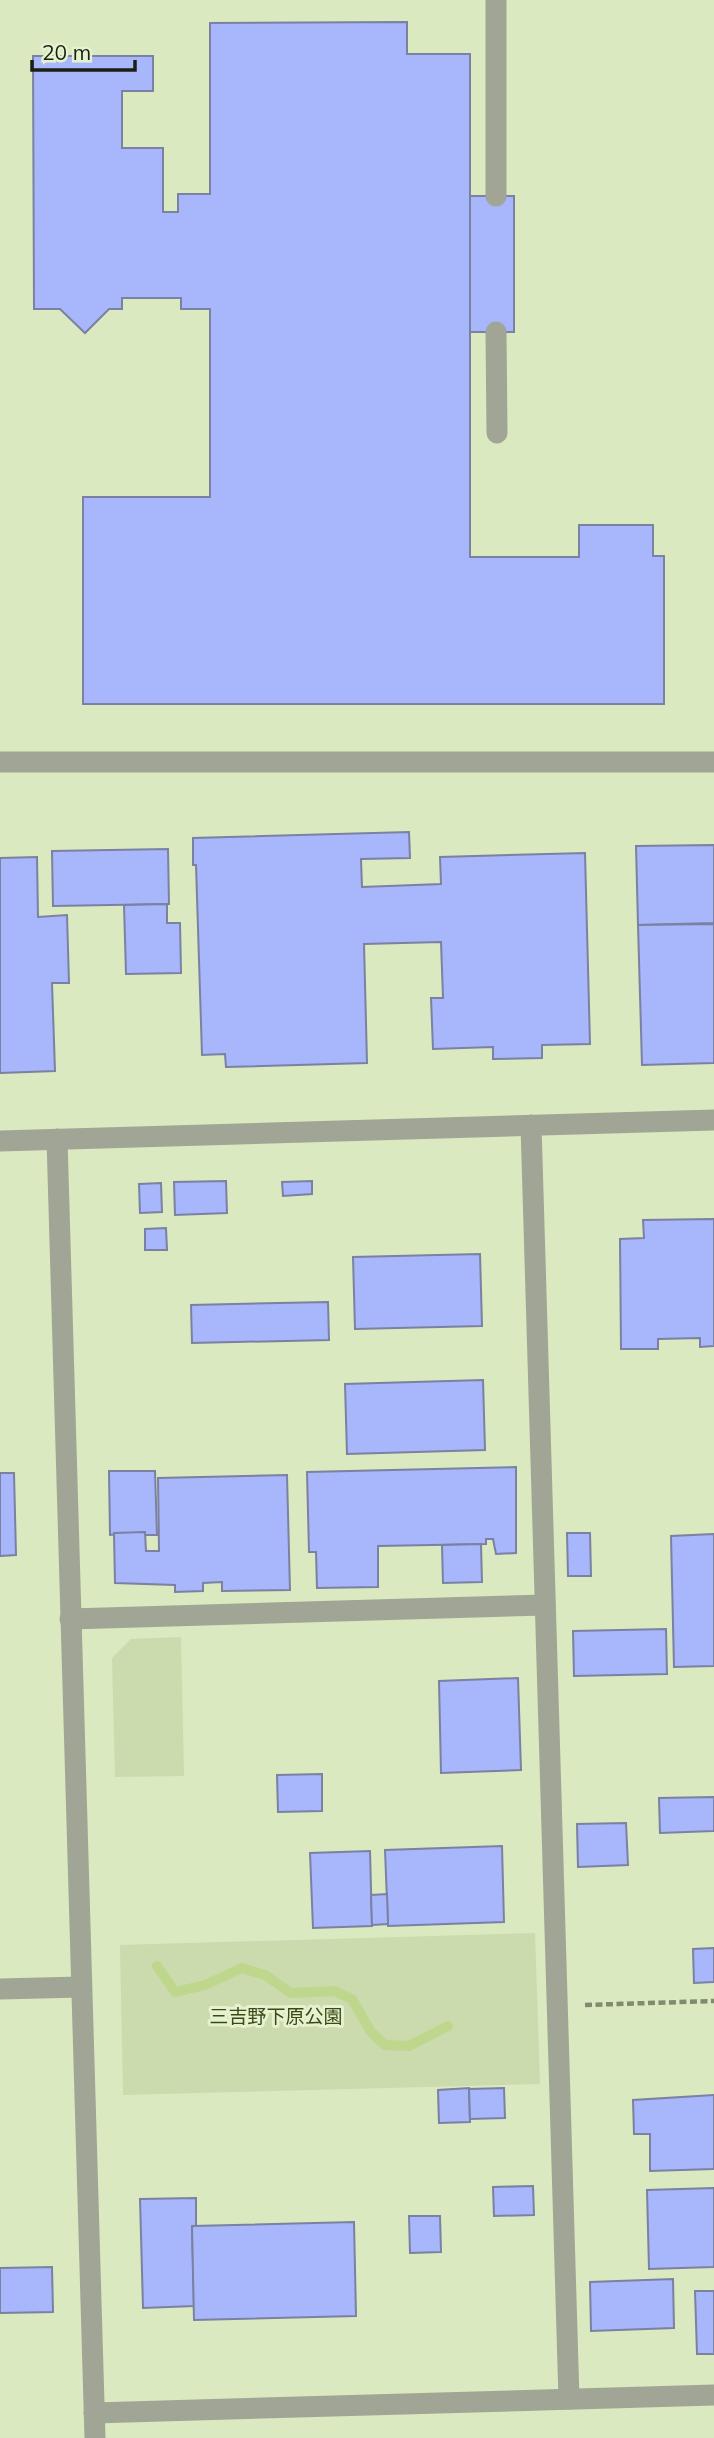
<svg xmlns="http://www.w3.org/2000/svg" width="714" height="2438" font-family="Mulish,'Noto Sans JP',sans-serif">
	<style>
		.built { fill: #dae9bf }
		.green { fill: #cbdbae }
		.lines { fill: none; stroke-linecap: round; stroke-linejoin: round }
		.stream { stroke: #bed78d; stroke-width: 10 }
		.building { fill: #a8b6fc; stroke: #7a81a1; stroke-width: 2 }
		.path { stroke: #818971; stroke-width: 4.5; stroke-dasharray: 7 3.5; stroke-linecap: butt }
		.service { stroke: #a0a596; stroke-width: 21 }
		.tertiary { stroke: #a0a596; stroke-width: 21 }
		.labels { text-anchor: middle; stroke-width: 6; stroke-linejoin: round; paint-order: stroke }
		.park-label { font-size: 19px; fill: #3b4a15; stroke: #e5f2cf }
	</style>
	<rect width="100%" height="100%" fill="#e5f2cf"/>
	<rect class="built" x="0" y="0" width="714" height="2438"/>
	<g class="green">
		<path d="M181 1637 184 1776 115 1777 112 1658 131 1639Z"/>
		<path d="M535 1933 540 2084 123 2095 120 1945Z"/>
	</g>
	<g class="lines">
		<path class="stream" d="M157 1966 175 1992 205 1985 242 1968 265 1975 291 1993 334 1991 352 1999 371 2032 385 2045 409 2046 448 2026"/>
	</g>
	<g class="building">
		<path d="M407 22V54H470V557H579V525H653V556H664V704H83V497H210V309H181V298H122V309H109L85 333 60 309H34L33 56H153V91H122V148H163V212H178V194H210V23Z"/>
		<rect x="470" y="196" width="44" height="136"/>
		<path d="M409 832 410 858 361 859 362 887 441 884 440 857 585 853 590 1044 542 1045V1058L493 1059V1047L433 1049 431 998H443L441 942 364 944 367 1063 226 1067 225 1054 202 1055 196 865H193V838Z"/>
		<path d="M714 845V923L638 925 636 846Z"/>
		<path d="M168 849 169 904 53 906 52 851Z"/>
		<path d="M37 857 38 917 67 915 69 983H52L55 1071 0 1073V858Z"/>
		<path d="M167 904V923H180L181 973 126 974 124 905Z"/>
		<path d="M714 924V1063L642 1065 638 925Z"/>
		<path d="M226 1181 227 1213 175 1215 174 1182Z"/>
		<path d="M312 1181V1194L283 1196 282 1182Z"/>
		<path d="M161 1183 162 1212 140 1213 139 1184Z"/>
		<path d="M714 1219V1346L700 1347V1338L658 1339V1349H621L620 1239 644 1238 643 1220Z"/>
		<path d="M166 1228 167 1250H145V1229Z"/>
		<path d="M480 1254 482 1326 355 1329 353 1257Z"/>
		<path d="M328 1302 329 1340 192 1343 191 1305Z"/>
		<path d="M483 1380 485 1450 347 1454 345 1384Z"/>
		<path d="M516 1467V1553L496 1554 493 1539H486V1544L378 1546V1587L317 1588 316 1552H309L307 1472Z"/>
		<path d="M109 1471H155L157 1535H145V1532L110 1535Z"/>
		<path d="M0 1473H14L16 1555 0 1556Z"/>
		<path d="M287 1475 290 1590 222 1591V1582L203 1583V1591L175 1592V1585L115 1583 114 1533 145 1532 146 1551H159L158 1478Z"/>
		<path d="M567 1533H590L591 1576H568Z"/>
		<path d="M714 1534V1666L674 1667 671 1536Z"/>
		<path d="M481 1544 482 1582 443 1583 442 1545Z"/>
		<path d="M666 1629 667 1674 574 1676 573 1631Z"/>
		<path d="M518 1678 521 1770 441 1773 439 1681Z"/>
		<path d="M322 1774V1811L278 1812 277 1775Z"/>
		<path d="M714 1797V1831L660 1833 659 1798Z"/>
		<path d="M626 1823 628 1865 578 1867 577 1824Z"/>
		<path d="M502 1846 504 1922 388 1926 385 1850Z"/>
		<path d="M370 1851 372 1926 313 1928 310 1853Z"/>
		<path d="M387 1894 388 1924 372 1925 371 1895Z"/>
		<path d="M714 1948V1982L694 1983 693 1949Z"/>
		<path d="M469 2088 470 2122 439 2123 438 2090Z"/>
		<path d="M504 2088 505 2118 470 2119 469 2089Z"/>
		<path d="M714 2095V2169L650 2171V2134H634L633 2100Z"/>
		<path d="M533 2186 534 2215 494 2216 493 2187Z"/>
		<path d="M714 2188V2267L649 2269 647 2190Z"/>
		<path d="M196 2198V2226H192L194 2306 143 2308 140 2199Z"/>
		<path d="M409 2216H440L441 2252 410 2253Z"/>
		<path d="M354 2222 356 2316 194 2320 192 2226Z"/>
		<path d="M52 2267 53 2312 0 2313V2268Z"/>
		<path d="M673 2279 674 2328 591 2331 590 2282Z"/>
		<path d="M695 2291H714V2354H697Z"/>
	</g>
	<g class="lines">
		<path class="path" d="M585 2005 714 2001"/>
		<g class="service">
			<path d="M496 0V196"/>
			<path d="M496 332 497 433"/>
			<path d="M0 762H714"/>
		</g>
		<g class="tertiary">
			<path d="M531 1125 569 2399"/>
			<path d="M57 1139 95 2438"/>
			<path d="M0 1141 714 1120"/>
			<path d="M70 1619 545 1605"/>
			<path d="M0 1989 81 1987"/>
			<path d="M94 2413 714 2395"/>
		</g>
	</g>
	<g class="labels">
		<g class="park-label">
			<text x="276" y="2023">三吉野下原公園</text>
		</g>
	</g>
	<path d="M32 60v10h103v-10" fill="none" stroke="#1b1f12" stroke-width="3.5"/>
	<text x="42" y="60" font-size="21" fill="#1b1f12" stroke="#e5f2cf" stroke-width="5" paint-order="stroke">20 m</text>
</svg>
